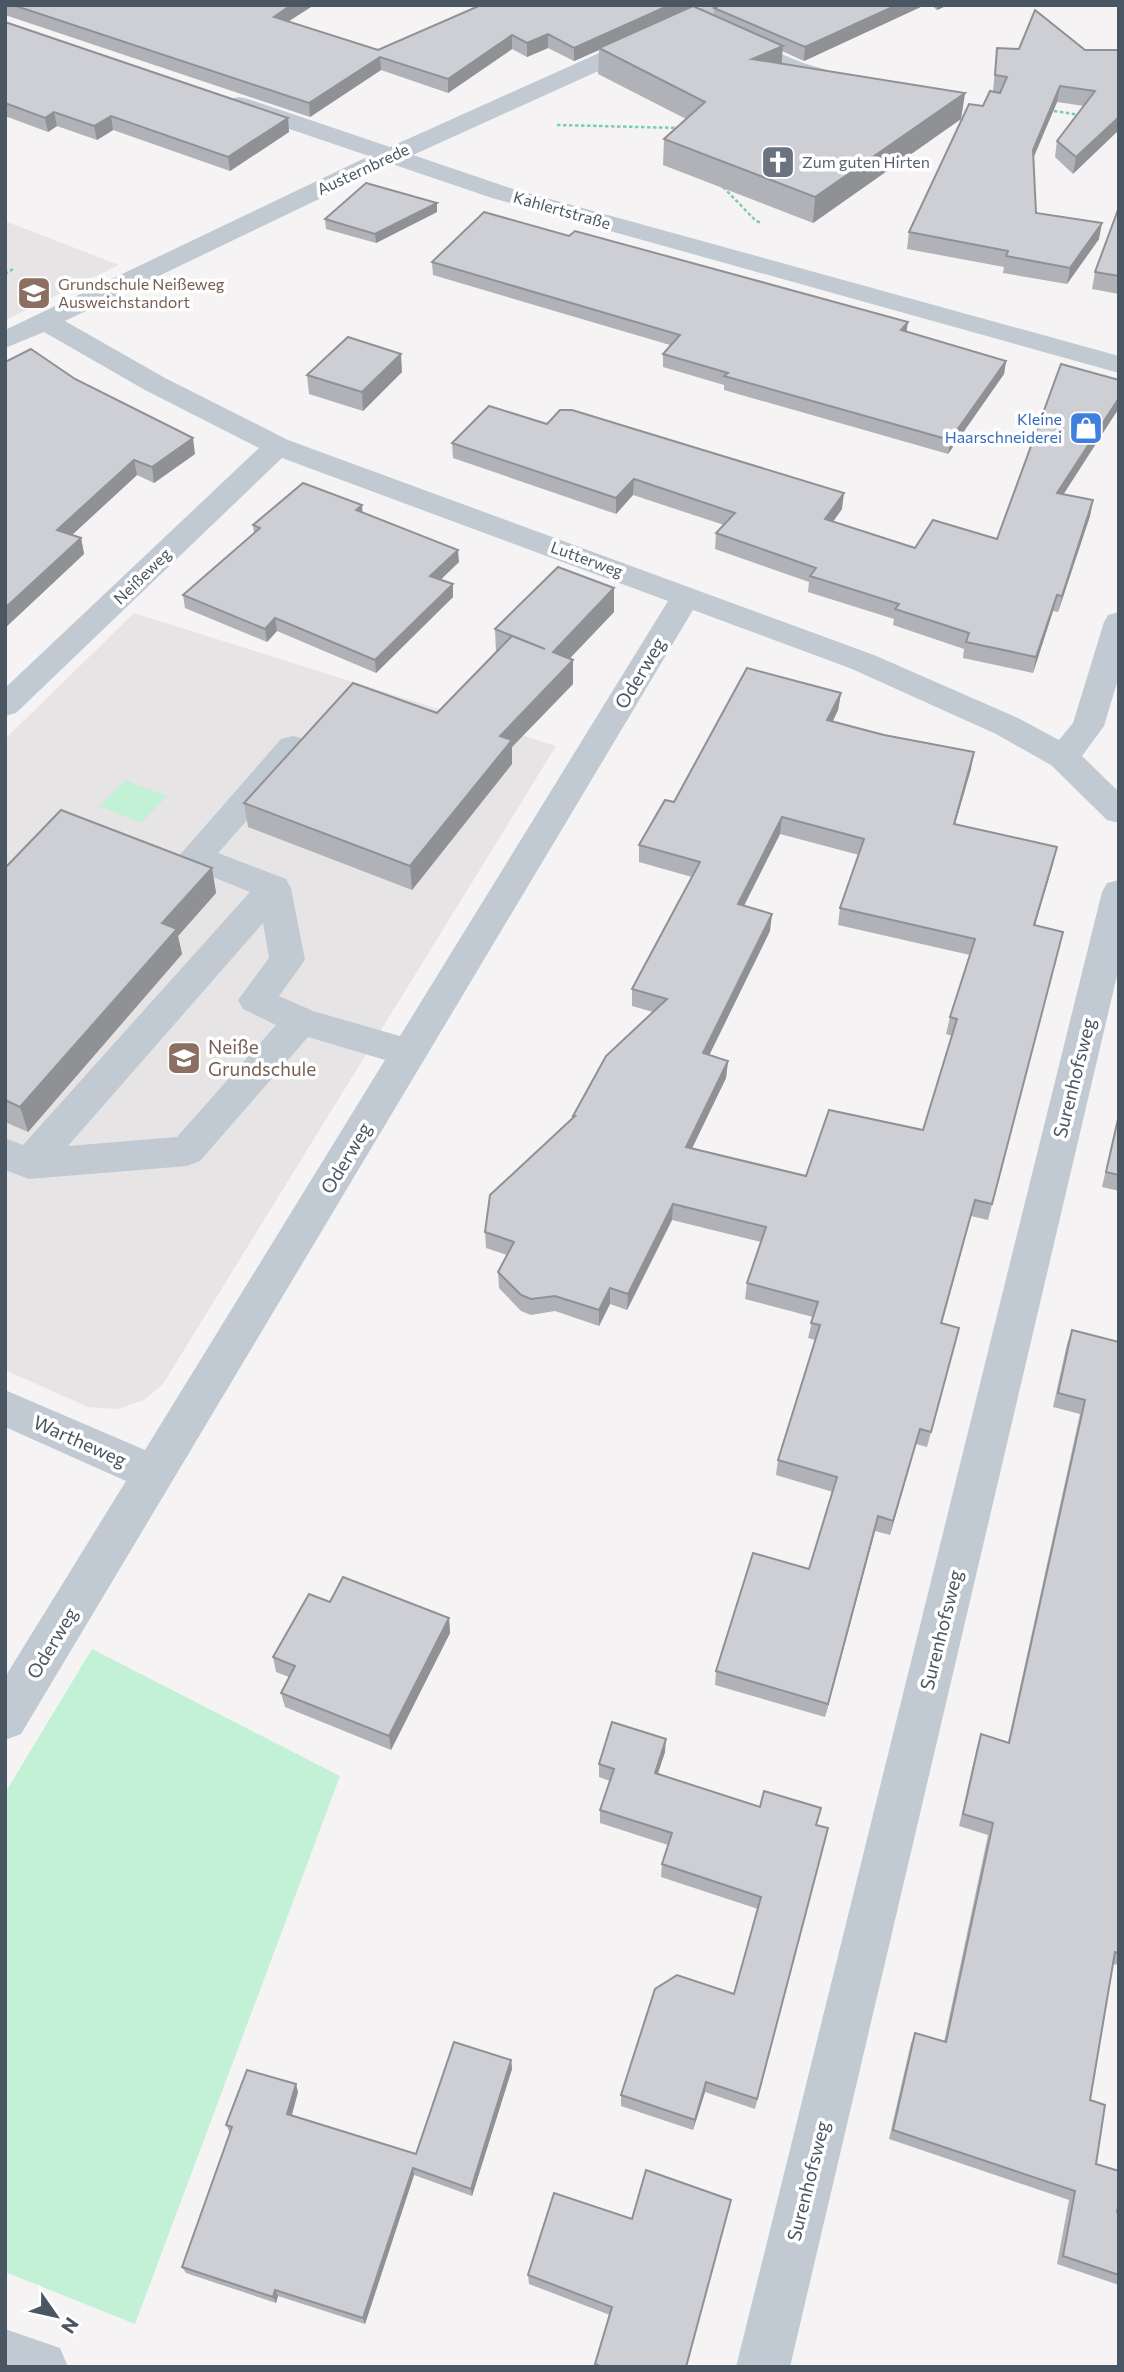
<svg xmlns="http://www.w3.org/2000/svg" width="1124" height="2372" font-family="Commissioner,sans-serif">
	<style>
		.education { fill: #e6e4e5 }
		.green { fill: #c3f1d5 }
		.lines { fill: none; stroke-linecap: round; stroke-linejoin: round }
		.path { stroke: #7ad0a6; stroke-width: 2.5; stroke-dasharray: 3.5 2.5; stroke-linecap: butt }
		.lane { fill: #c1cad2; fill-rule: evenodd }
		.street { fill: #c1cad2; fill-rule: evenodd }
		.wall { fill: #b0b2b7; fill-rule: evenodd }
		.shaded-wall { fill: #909195 }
		.building { fill: #cdcfd5; stroke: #909195; stroke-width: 2; fill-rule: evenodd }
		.labels { text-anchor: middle; stroke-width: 7; stroke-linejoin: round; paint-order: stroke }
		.far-worship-label { font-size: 16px; fill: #5b616d; stroke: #fff; text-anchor: start }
		.far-street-label { font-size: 16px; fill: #4a5661; stroke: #fff }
		.far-education-label { font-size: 16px; fill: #785e54; stroke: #fff; text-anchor: start }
		.far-shop-label { font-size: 16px; fill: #366cbe; stroke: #fff; text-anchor: end }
		.street-label { font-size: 19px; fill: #4a5661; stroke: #fff }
		.education-label { font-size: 19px; fill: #785e54; stroke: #fff; text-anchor: start }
	</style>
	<rect width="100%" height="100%" fill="#f5f3f3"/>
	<g class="education">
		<path d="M5 221 119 265 5 320Z"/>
		<path d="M134 613 556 746 163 1384 144 1400 118 1409 88 1407 5 1370V739Z"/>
	</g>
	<g class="green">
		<path d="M125 780 167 796 141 823 99 806Z"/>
		<path d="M92 1649 340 1776 135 2324 5 2272V1793Z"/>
	</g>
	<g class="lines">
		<g class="path">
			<path d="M1048 110 1080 115"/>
			<path d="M557 125 681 128"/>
			<path d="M723 187 756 221 762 223"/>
			<path d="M5 274 13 269"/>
		</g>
		<path class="lane" d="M741 37 803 63 834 72 837 76 834 80C809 87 758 58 734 47L731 43 734 39Z"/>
		<g class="street">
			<path d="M706 5H736L733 10 413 155 510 188 1119 356V373L492 198 392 164 65 321 165 378 288 440 874 655 1018 718 1059 740 1073 723 1104 622 1108 615 1119 612V676L1104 726 1082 756 1119 792V823L1107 820 1051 765 996 734 852 669 693 610 21 1734 5 1740V1677L126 1481 5 1427V1390L145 1450 385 1060 308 1037 200 1161 187 1166 29 1179 5 1170V1138L23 1145 250 892 183 865 178 857 281 739 293 736 305 739 309 747 305 755 218 853 286 879 291 888 305 960 279 996 313 1011 400 1036 668 601 282 458 16 713 5 716V688L259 448 145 390 44 332 5 348V330L369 156 230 109 227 104 230 99 239 97 248 99 390 147ZM263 923 269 958 238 1000 243 1009 276 1025 177 1137 68 1146Z"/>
			<path d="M1119 880V967L790 2367H736L1102 892 1107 883Z"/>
			<path d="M5 2329 60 2348 68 2367H5Z"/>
		</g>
	</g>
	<g class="wall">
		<path d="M5 5H314L289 21 378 50 695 7 714 15V8L925 5 804 61 782 51 781 64 965 93 961 119 813 223 663 165 664 139 686 119 598 74 599 50 574 61 548 48 527 57 512 49 448 93 381 70 310 117 5 15Z"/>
		<path d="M931 5H948L937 10Z"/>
		<path d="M5 22 288 118 289 132 230 171 113 130 97 140 57 126 48 132 5 116Z"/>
		<path d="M997 48 1119 50 1073 174 1055 157 1057 141 1084 106 1057 102 1033 158 1036 213 1099 239 1067 284 1003 273 1004 267 907 249 909 232 993 91Z"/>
		<path d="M1119 207V294L1092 289 1095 272Z"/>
		<path d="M437 212 376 243 326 229 325 219Z"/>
		<path d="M569 236 1006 361 1004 374 948 454 724 390V385L663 367V354L670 345 433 275 432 262Z"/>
		<path d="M402 372 363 411 309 394 307 375Z"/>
		<path d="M75 379 195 454 154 483 137 475 72 535 81 538 84 554 5 628Z"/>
		<path d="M1119 380V408L1063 494 1093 500 1090 516 1058 612 1053 611 1033 673 963 658 964 649 893 625 894 619 808 592 809 582 715 549 716 533 724 525 633 495 616 514 453 458 452 443 547 424 842 509 833 522 915 548 997 539Z"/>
		<path d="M363 513 459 562 440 580 453 584V597L376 673 277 631 267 642 185 608 183 595 254 533 253 525Z"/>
		<path d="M614 588V612L570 658 573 660V684L512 747V764L412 890 248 827 244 803 437 713 496 653 495 629Z"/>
		<path d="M841 693 838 710 833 721 971 769 955 824 1053 864 1035 925 1063 932 988 1220 971 1216 942 1324 955 1344 927 1447 916 1444 890 1535 875 1531 825 1717 715 1685 716 1671 809 1569 833 1492 776 1475 778 1460 815 1340 808 1338 813 1317 745 1299 747 1283 761 1242 672 1220 627 1310 610 1304 599 1326 555 1311 531 1315 521 1311 499 1288 498 1272 507 1255 486 1248 485 1232 573 1118V1116L653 1012 632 1006V989L692 877 639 862V845L674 802ZM780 834 859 855 840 908 838 925 970 955 950 1017 946 1034 952 1036 923 1130 806 1176 692 1148 726 1078 728 1061 709 1055 770 931 744 906Z"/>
		<path d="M5 868H212L216 893 178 936 182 954 28 1132 5 1122Z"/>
		<path d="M1119 1119V1191L1102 1187 1114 1134Z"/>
		<path d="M1072 1330 1119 1342V1965L1113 1964 1090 2100 1096 2164 1117 2212 1119 2213V2285L1057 2264 1069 2200 889 2139 911 2043 915 2033 944 2042 988 1835 959 1826 977 1747 981 1734 1008 1742 1080 1414 1053 1407 1067 1344Z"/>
		<path d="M330 1602 449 1618 450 1633 391 1750 285 1707 281 1693 289 1677 276 1672 273 1657Z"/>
		<path d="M665 1752 657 1774 828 1828 755 2109 705 2092 693 2130 621 2106V2095L734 1994 758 1909 661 1877 662 1864 668 1845 600 1823V1810L610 1781 599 1777V1764Z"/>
		<path d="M511 2060 512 2069 472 2196 414 2175 365 2324 278 2296 276 2303 186 2273 182 2267 230 2133 226 2125 298 2092 291 2115 416 2154Z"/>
		<path d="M554 2193 687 2367H595L610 2315 529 2284 528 2275Z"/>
	</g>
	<g class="shaded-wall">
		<path d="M291 5H314L275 30 274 17Z"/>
		<path d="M670 5H700L601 49 599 48V50L574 61V48Z"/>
		<path d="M897 5H925L804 61 805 47Z"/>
		<path d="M938 5H948L937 10Z"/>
		<path d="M548 34V48L527 57V43Z"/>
		<path d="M512 35V49L448 93V79Z"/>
		<path d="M783 46 781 71 752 59Z"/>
		<path d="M380 57 381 70 310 117 309 103Z"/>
		<path d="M1060 86 1057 102 1030 166 1033 150Z"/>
		<path d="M965 93 961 119 813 223 815 197Z"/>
		<path d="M54 112 57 126 48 132 45 118Z"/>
		<path d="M111 116 113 130 97 140 94 126Z"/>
		<path d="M1119 117V130L1073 174 1076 157Z"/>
		<path d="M288 118 289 132 230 171 228 157Z"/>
		<path d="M437 203V212L376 243 375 234Z"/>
		<path d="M1102 223 1099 239 1067 284 1070 268Z"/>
		<path d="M908 322 906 335 901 330Z"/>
		<path d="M401 354 402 372 363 411 362 392Z"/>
		<path d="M1006 361 1004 374 948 454 950 440Z"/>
		<path d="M1119 398V408L1054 509 1057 493Z"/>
		<path d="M193 438 195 454 154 483 152 467Z"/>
		<path d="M134 460 137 475 60 546 57 530Z"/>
		<path d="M634 479 633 495 616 514V498Z"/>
		<path d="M844 493 842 509 823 535 825 519Z"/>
		<path d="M1093 500 1090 516 1058 612 1062 596Z"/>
		<path d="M362 505 363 518 356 510Z"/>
		<path d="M81 538 84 554 5 628V608Z"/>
		<path d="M458 550 459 562 431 589 430 576Z"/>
		<path d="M453 584V597L376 673 375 660Z"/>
		<path d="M614 588V612L553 676V652Z"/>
		<path d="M1057 595 1053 611 1033 673 1036 657Z"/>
		<path d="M275 618 277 631 267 642 265 629Z"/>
		<path d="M573 660V684L512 747V764L412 890 410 866 500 736Z"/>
		<path d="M841 693 838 710 825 737 827 720Z"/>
		<path d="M974 752 971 769 950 841 954 824Z"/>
		<path d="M782 817 780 834 736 921 738 904Z"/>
		<path d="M1057 847 1053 864 1030 942 1034 925Z"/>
		<path d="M212 868 216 893 178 936 182 954 28 1132 20 1107 162 923Z"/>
		<path d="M772 914 770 931 702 1070 703 1053Z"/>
		<path d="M728 1061 726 1078 685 1163 686 1147Z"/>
		<path d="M673 1204 672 1220 627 1310 628 1294Z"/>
		<path d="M610 1288V1304L599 1326V1310Z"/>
		<path d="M920 1429 916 1444 890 1535 893 1521Z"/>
		<path d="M878 1516 875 1531 825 1717 828 1704Z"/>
		<path d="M449 1618 450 1633 391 1750 389 1736Z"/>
		<path d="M666 1739 665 1752 654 1786 655 1773Z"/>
		<path d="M511 2060 512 2069 472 2196 471 2189Z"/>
		<path d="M706 2082 705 2092 693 2130 695 2120Z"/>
		<path d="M296 2084 298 2092 290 2122 287 2114Z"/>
		<path d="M413 2168 414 2175 365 2324 363 2318Z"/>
		<path d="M275 2290 278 2296 276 2303 273 2297Z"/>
	</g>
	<g class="building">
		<path d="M13 5H291L274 17 378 50 481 5H670L574 48 548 34 527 43 512 35 448 79 380 57 309 103Z"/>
		<path d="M720 5H897L805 47 714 8Z"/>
		<path d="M693 6 783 46 752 59 965 93 815 197 664 139 705 102 599 48Z"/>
		<path d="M1035 10 1085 50H1119V117L1076 157 1057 141 1095 91 1060 86 1033 150 1036 213 1102 223 1070 268 1006 256 1008 251 909 232 969 104 983 106 990 91 1000 93 1007 77 995 75 997 48 1019 49Z"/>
		<path d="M5 22 288 118 228 157 111 116 94 126 54 112 45 118 5 103Z"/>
		<path d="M366 183 437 203 375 234 325 219Z"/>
		<path d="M1119 207V276L1095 272Z"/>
		<path d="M484 212 569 236 575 231 908 322 901 330 1006 361 950 440 724 376 728 373 663 354 680 335 432 262Z"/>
		<path d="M348 337 401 354 362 392 307 375Z"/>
		<path d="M31 349 75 379 193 438 152 467 134 460 57 530 81 538 5 608V362Z"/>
		<path d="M1061 364 1119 380V398L1057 493 1093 500 1062 596 1057 595 1036 657 966 642 969 633 895 609 899 604 810 576 816 568 716 533 735 513 634 479 616 498 452 443 489 406 547 424 560 410H572L844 493 825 519 915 548 933 520 997 539Z"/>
		<path d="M303 483 362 505 356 510 458 550 430 576 453 584 375 660 275 618 265 629 183 595 260 528 253 525Z"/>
		<path d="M558 567 614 588 553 652 573 660 500 736 512 740 410 866 244 803 353 683 437 713 512 636 545 649 495 629Z"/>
		<path d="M747 668 841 693 827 720 884 735 974 752 954 824 1057 847 1034 925 1063 932 992 1204 975 1200 941 1323 959 1328 931 1432 920 1429 893 1521 878 1516 828 1704 716 1671 753 1553 809 1569 837 1477 778 1460 820 1325 811 1323 818 1302 747 1283 766 1227 673 1204 628 1294 610 1288 599 1310 555 1296 531 1299 521 1295 498 1272 514 1242 485 1232 490 1195 575 1116H573L606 1056 667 999 632 989 700 862 639 845 665 800 674 802ZM782 817 864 839 840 908 975 939 950 1017 957 1019 923 1130 829 1110 806 1176 686 1147 728 1061 703 1053 772 914 738 904Z"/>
		<path d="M61 810 212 868 162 923 177 929 20 1107 5 1100V868Z"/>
		<path d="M1118 1119H1119V1175L1106 1172Z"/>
		<path d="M1072 1330 1119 1342V1953L1115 1952 1090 2100 1105 2105 1096 2164 1119 2171V2202L1117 2212 1119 2213V2275L1063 2256 1075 2191 893 2130 915 2033 946 2042 993 1823 963 1814 981 1734 1009 1743 1085 1400 1058 1393Z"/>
		<path d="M343 1577 449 1618 389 1736 281 1693 295 1666 273 1657 309 1594 330 1602Z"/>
		<path d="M612 1722 666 1739 655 1773 760 1807 764 1791 821 1808 816 1825 828 1828 757 2099 706 2082 695 2120 621 2095 655 1989 677 1975 734 1994 761 1897 662 1864 672 1833 600 1810 614 1769 599 1764Z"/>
		<path d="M454 2042 511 2060 471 2189 413 2168 363 2318 275 2290 273 2297 182 2267 232 2127 226 2125 247 2070 296 2084 287 2114 416 2154Z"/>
		<path d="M646 2170 731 2200 686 2367H602L595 2364 612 2307 528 2275 554 2193 632 2219Z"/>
	</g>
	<defs>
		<g id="church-square" transform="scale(1.75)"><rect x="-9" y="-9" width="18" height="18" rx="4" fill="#6b7280" stroke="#fff"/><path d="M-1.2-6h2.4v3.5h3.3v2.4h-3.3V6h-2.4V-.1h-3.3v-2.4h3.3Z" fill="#fff"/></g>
		<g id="school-square" transform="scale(1.75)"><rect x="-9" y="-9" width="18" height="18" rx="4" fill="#8d6e63" stroke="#fff"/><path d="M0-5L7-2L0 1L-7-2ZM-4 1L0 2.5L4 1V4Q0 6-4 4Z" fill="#fff"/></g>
		<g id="shop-square" transform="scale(1.75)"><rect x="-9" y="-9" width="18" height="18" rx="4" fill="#3f7fe0" stroke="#fff"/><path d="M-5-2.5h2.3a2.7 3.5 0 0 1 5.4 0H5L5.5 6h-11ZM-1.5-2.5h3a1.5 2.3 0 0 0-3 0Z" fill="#fff"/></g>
	</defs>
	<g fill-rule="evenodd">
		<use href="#church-square" x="778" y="162"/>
		<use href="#school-square" x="34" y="293"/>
		<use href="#shop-square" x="1086" y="428"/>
		<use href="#school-square" x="184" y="1058"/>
	</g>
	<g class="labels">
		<g class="far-worship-label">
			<text x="802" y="168">Zum guten Hirten</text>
		</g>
		<g class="far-street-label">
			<text transform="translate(363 169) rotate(-25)" y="6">Austernbrede</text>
			<text transform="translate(562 210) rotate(16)" y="6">Kahlertstraße</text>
			<text transform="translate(587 559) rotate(20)" y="6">Lutterweg</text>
			<text transform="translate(142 576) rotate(-44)" y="6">Neißeweg</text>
		</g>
		<g class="far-education-label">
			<text x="58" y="290">Grundschule Neißeweg<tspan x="58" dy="18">Ausweichstandort</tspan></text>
		</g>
		<g class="far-shop-label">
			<text x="1062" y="425">Kleine<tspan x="1062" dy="18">Haarschneiderei</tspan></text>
		</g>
		<g class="street-label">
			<text transform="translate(640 673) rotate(-59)" y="7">Oderweg</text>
			<text transform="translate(1074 1078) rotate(-76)" y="7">Surenhofsweg</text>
			<text transform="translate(346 1158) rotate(-59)" y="7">Oderweg</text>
			<text transform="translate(80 1441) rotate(24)" y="7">Wartheweg</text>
			<text transform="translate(941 1630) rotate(-76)" y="7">Surenhofsweg</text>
			<text transform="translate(52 1643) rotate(-59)" y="7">Oderweg</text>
			<text transform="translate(808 2181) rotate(-76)" y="7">Surenhofsweg</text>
		</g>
		<g class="education-label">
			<text x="208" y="1054">Neiße<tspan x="208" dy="22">Grundschule</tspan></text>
		</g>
	</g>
	<rect width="1124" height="2372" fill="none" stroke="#4a5661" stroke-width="14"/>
	<g transform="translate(56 2316) rotate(124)" stroke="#ffffff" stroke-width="5" paint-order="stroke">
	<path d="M0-5L12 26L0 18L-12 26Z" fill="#4a5661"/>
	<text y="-10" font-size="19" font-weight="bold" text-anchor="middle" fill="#4a5661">N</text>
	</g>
</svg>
